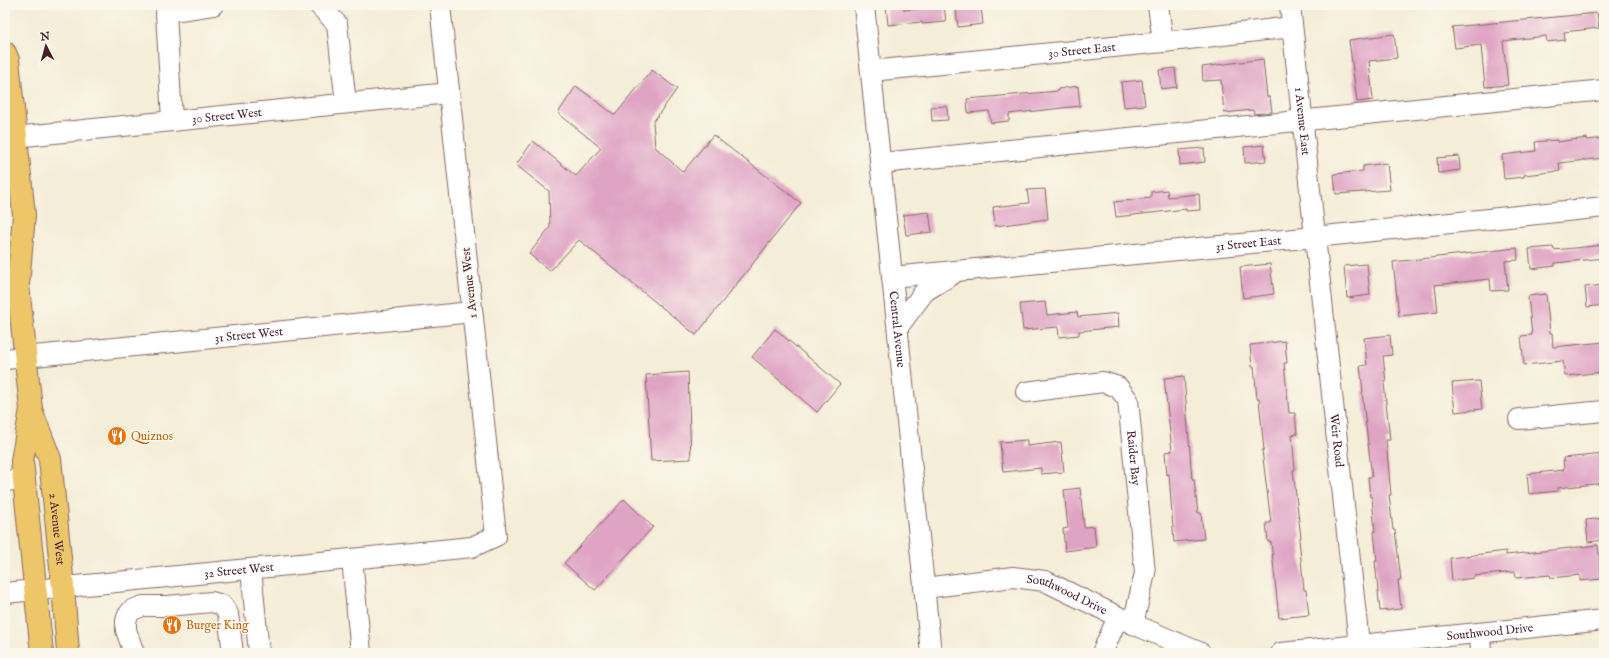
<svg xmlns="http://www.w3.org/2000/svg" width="1609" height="658" font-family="'IM FELL English',serif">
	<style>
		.building { fill: #dfa3c4 }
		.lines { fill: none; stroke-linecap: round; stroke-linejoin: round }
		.minor-casing { stroke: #866767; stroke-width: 22 }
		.highway-casing { stroke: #866767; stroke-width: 24 }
		.minor { stroke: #fff; stroke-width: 20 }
		.highway { stroke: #ecc669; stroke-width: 22 }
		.labels { text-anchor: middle; stroke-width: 3; stroke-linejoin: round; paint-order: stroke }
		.street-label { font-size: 12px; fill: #4a1f2b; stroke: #fbf7ec }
		.food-label { font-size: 12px; fill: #c56008; stroke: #fbf7ec; text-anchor: start }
	</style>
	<rect width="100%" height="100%" fill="#fbf7ec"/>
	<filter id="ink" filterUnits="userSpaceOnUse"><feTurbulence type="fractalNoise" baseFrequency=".025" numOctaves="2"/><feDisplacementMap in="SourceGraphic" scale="8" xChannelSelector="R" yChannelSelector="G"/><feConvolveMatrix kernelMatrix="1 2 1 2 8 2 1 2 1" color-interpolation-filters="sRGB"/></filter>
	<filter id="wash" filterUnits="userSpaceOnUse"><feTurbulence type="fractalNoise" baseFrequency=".012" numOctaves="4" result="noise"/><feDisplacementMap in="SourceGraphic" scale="16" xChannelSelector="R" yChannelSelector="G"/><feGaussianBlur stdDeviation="0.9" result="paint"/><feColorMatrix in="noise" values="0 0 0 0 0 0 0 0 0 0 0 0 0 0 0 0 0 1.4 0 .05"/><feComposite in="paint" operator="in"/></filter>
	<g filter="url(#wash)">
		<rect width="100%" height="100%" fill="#f4edd7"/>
		<g id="blocks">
			<g class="building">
				<path d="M886 5H903L904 10 944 6 946 22 922 24V22L888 25Z"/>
				<path d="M981 7 983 24 958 27 956 10Z"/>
				<path d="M1597 13 1599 28 1564 32 1565 40 1547 42 1546 36 1503 41 1508 85 1485 87 1481 45 1455 48 1452 27Z"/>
				<path d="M1394 34 1397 58 1369 61 1373 100 1357 102 1349 40Z"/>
				<path d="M1263 59 1267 97H1270L1272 112 1254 114 1253 110 1224 113 1221 80 1203 81 1202 67Z"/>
				<path d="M1175 68 1177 87 1161 89 1159 70Z"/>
				<path d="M652 70 677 89 653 122 655 147 683 172 713 135 801 203 696 335 579 240 550 271 529 254 550 227 549 191 516 165 533 141 576 176 601 148 558 113 576 86 615 115Z"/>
				<path d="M1142 80 1145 105 1124 107 1121 82Z"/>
				<path d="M1078 86 1080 106 1009 114V121L991 123 989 111 968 113 967 99 1058 91V89Z"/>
				<path d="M947 106 948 120 932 121 931 107Z"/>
				<path d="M1587 138V140L1604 138V158L1559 163 1560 171 1524 175V177L1504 179 1502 155 1536 151 1535 142 1557 140V142Z"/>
				<path d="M1264 145 1266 161 1245 163 1244 147Z"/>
				<path d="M1204 148 1205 162 1180 165 1179 150Z"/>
				<path d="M1459 156 1460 170 1438 173 1437 158Z"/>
				<path d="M1387 163 1390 190 1336 194 1334 174 1363 171V166Z"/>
				<path d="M1045 189 1048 219 995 226 993 207 1029 203 1027 190Z"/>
				<path d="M1167 190 1168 197 1199 194 1200 210 1186 211V209L1116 217 1114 202 1151 198V192Z"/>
				<path d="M929 212 932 232 906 235 903 215Z"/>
				<path d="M1604 245V258L1555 263V266L1531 269 1529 249 1553 247 1554 250Z"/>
				<path d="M1517 248 1518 260 1505 261 1508 290 1491 291 1490 279 1435 285 1438 312 1399 316 1393 262Z"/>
				<path d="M1270 264 1274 294 1243 298 1240 267Z"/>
				<path d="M1367 264 1370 295 1347 298 1344 266Z"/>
				<path d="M1604 285V305L1587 307 1585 287Z"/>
				<path d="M1546 294 1550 333H1552L1553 347 1604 342V372L1565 376 1563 361 1524 365 1521 336 1532 335 1528 296Z"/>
				<path d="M1045 302 1047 315 1077 312 1078 317 1118 313 1119 327 1079 331V335L1059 337 1058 327 1023 330 1020 304Z"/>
				<path d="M775 329 840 384 817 412 752 357Z"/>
				<path d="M1390 335 1392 355 1383 356 1386 382 1384 383 1390 440H1386L1391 495H1389L1393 530H1395L1401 580H1398L1401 609 1380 611 1375 561H1377L1374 532H1375L1372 497H1370L1368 477H1372L1362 392H1363L1360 366 1367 365 1364 338Z"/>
				<path d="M1285 341 1287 363H1284L1289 413H1295L1297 434 1292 435 1295 470H1293L1301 538 1299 539 1304 590H1306L1309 615 1279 618 1271 542H1268L1266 523H1271L1262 450H1264L1259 399H1257L1254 366 1252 367 1250 345Z"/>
				<path d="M688 372 691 459 651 461 646 375Z"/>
				<path d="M1184 376 1192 479H1194L1198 513H1201L1204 539 1174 542 1169 474 1167 475 1165 452 1172 451 1164 378Z"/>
				<path d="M1479 381 1482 409 1455 412 1452 383Z"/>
				<path d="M1027 440V446L1061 442 1064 472 1041 474V468L1003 472 1000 442Z"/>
				<path d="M1604 454V483L1558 488V491L1529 494 1527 474 1564 470 1563 458Z"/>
				<path d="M1080 488 1084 527 1094 526 1096 547 1065 551 1063 529 1068 528 1064 490Z"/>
				<path d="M624 499 653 527 595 590 564 563Z"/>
				<path d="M1604 518V540L1588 542 1586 520Z"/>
				<path d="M1598 545 1602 579 1580 581V575L1551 578 1550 575 1516 578 1515 572 1474 576V578L1452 581 1450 558 1506 551V555Z"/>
			</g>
		</g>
	</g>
	<g filter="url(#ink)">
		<use href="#blocks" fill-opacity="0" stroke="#866767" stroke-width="1"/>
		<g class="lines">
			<g class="minor-casing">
				<g id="minor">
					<path d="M319 5 337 24 346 103"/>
					<path id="s1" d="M864 5 931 653"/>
					<path d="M1158 5 1163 42"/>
					<path id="s2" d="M1290 5 1359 644"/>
					<path id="s3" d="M871 71 1163 42 1292 27"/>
					<path d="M172 121 166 12 213 5"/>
					<path id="s4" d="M5 138 449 93"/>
					<path d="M881 163 1604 90"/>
					<path id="s5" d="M892 277 1315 237 1604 207"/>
					<path d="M898 327 925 291 953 274"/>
					<path id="s6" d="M5 359 472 312"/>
					<path id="s7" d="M1026 392 1103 382 1118 387 1128 400 1145 573 1133 624"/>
					<path d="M1519 419 1604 411"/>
					<path d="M5 481 24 479"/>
					<path d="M352 559 361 653"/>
					<path d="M251 569 259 653"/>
					<path id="s8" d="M924 588 1013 577 1045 581 1133 624 1201 653"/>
					<path id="s9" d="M5 593 472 547 496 536 440 5"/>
					<path d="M1480 633 1481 653"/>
					<path d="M134 653 126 630V621L128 615 132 610 143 606H167L212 602 222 605 228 614 233 653"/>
					<path d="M1102 653 1118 617"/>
					<path id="s10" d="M1281 653 1604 620"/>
				</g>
			</g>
			<g class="highway-casing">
				<g id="highway">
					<path d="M5 53 8 60 24 215 18 285 31 409 22 461 42 653"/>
					<path id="s11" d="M31 410 50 459 63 587 68 653"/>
				</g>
			</g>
			<use href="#minor" class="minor"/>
			<use href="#highway" class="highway"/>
		</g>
	</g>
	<defs>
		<g id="restaurant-disc" transform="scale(1)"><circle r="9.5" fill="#e8710a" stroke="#fbf7ec"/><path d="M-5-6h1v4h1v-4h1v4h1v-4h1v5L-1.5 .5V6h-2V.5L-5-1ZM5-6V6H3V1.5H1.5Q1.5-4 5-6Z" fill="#fff"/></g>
	</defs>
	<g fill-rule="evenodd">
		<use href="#restaurant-disc" x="117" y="436"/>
		<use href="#restaurant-disc" x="172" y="625"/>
	</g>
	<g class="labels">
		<g class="street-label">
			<text dy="4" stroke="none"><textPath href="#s3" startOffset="212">30 Street East</textPath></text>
			<text dy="4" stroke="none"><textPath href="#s4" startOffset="223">30 Street West</textPath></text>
			<text dy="4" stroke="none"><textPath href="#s2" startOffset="117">1 Avenue East</textPath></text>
			<text dy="4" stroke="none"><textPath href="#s5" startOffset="358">31 Street East</textPath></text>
			<text transform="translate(469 283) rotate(-96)" y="4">1 Avenue West</text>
			<text dy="4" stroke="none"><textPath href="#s1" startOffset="326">Central Avenue</textPath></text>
			<text dy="4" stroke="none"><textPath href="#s6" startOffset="245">31 Street West</textPath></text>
			<text dy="4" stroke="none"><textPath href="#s2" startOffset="438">Weir Road</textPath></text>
			<text dy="4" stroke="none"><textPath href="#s7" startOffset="168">Raider Bay</textPath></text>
			<text dy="4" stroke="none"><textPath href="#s11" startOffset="123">2 Avenue West</textPath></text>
			<text dy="4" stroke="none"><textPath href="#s9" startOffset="235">32 Street West</textPath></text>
			<text dy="4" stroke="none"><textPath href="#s8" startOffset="147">Southwood Drive</textPath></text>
			<text dy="4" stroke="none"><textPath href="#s10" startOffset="210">Southwood Drive</textPath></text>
		</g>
		<g class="food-label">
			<text x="131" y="440">Quiznos</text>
			<text x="186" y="629">Burger King</text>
		</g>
	</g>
	<rect width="1609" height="658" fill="none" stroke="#fbf7ec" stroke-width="20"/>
	<g transform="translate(46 46) rotate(354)" stroke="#fbf7ec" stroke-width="3" paint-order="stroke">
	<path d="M0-3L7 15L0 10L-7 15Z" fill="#4a1f2b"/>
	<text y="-6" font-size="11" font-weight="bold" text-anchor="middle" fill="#4a1f2b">N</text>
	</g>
</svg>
